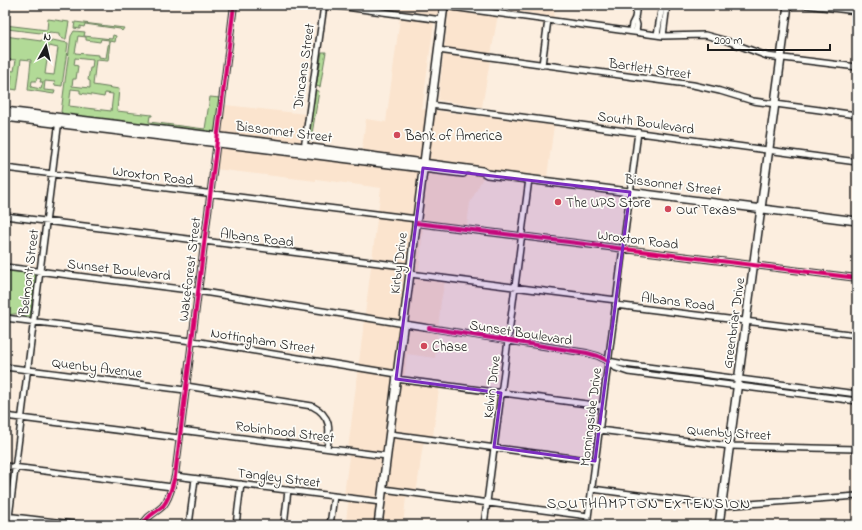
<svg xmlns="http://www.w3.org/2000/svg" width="862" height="530" font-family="'Indie Flower',sans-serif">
<rect width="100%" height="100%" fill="#fceedf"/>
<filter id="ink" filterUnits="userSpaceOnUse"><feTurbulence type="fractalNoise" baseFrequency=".025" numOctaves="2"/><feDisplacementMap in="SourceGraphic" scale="8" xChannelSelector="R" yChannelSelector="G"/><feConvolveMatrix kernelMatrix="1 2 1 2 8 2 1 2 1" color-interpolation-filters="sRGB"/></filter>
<g filter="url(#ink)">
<path fill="#fbe4ce" d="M393,5H555L554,17L499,8L482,107L438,100L448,17L393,11Z
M400,18L434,22L422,109L554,125L547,177L487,170L470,203L466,233L423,228L419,271L446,276L441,301L435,358L407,354L404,383L439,389L433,436L423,444L416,495L406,497L403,525H349V521H346L349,496L344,495L350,449H348L381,188L316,179V181L215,169L219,145L360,163L366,119L386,122Z
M225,105L306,114L302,144L222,135Z"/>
<path fill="#b2da97" stroke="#677b5a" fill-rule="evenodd" d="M48,19L69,22L66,39H63L59,36V33L49,32V34L7,29L5,30V25L47,30Z
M75,22L124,28L122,31L120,29L85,24L84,27L80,26V29L74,28Z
M74,31L85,32L84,36L112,39L113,35L116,36L115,42L110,41L108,61L96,60L93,85L119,89L117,111L152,115V116H150L149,122L205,129L210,97L220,98L215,130L212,133L65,115L61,112L71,36ZM78,36L86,37V40L100,42L101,39L109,40L106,58L99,57V55L75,53ZM75,58L93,60L92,68H90L88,80L90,81V88L72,86L73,79H76L78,66L74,65ZM71,89L80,90V93L104,97L105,93L113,94L111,111L69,106Z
M5,36L41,41V40L52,42V40L68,43L62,86L54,85L55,82L45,81L44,90L55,91L54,94L28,90L31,60L21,59L17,90L5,88V84L11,85L12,75L5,74V70L14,71L16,60L5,59ZM49,46L58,48L54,75L45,74ZM37,78L41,79L40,82H43L41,89L31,87L32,81H36Z
M322,52H326L320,87L316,86Z
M315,90L319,91L311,140H308Z
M5,270L36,273L30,317C26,317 24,315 20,314C16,313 10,315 5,315Z"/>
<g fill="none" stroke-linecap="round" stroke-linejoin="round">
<defs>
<path id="minor" d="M331,5L442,20
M805,5L857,11
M444,6L663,36L705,35L727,41L767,56L857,67
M635,18L637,25L636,32
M631,31L632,24L635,18L637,5
M657,35L662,5
M663,36L667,5
M438,50L693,85L720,91L753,101L857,115
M542,65L548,20
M431,105L857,162
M304,149L324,5
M5,168L417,219
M5,216L411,267
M416,223L857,278
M5,267L197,291L587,353L598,356L608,361L624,364L857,394
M410,274L616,300
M615,305L857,335
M5,318L200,342L397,374
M609,362L616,368L628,372L857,401
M5,367L185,390
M396,379L602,406
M186,386L312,406C332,416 330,430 327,448
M5,416L179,438
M180,430L387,456
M599,430L730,446L857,449
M390,434L595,461
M5,466L172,487
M175,476L381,502
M383,489L588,516
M592,489L722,506L857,496
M5,516L81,525
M8,525L59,120
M143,525C147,515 156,513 163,506C170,498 172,486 175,476L234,5
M189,525L195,479
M236,525L241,484
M284,525L288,490
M330,525L334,496
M484,525L529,179
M587,525L638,132"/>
<path id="major" d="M5,111L304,147L482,171L487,174L857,221
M5,117L463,173
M378,525L444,5
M719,525L788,5"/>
</defs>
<use href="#minor" stroke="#1c1c1c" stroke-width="8"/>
<use href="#major" stroke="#1c1c1c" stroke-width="10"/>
<use href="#minor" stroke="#fdfcf7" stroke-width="5"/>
<use href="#major" stroke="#fdfcf7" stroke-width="7"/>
<defs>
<path id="cycleway" d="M416,223L857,278
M429,328L587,353L598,356L608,361
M143,525C147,515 156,513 163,506C170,498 172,486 175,476L234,5"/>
</defs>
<use href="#cycleway" stroke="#fdfcf7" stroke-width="6"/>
<use href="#cycleway" stroke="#d6006c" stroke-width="4"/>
</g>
</g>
<path fill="#7b2cbf" fill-opacity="0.2" stroke="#7b2cbf" stroke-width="3" stroke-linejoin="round" d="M423,168L630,192L595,461L494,447L501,393L396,379Z"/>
<g fill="#d1495b" stroke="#fdfcf7" stroke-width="1.5">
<circle cx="397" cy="135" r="4"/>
<circle cx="558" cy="202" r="4"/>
<circle cx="668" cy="209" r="4"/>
<circle cx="424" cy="346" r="4"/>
</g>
<g text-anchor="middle" stroke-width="3.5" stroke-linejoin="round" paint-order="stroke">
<g font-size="14" fill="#1c1c1c" stroke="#fdfcf7">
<text transform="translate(303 66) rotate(-82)" y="5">Dincans Street</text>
<text transform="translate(650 68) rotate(8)" y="5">Bartlett Street</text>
<text transform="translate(646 122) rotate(8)" y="5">South Boulevard</text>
<text transform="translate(284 131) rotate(7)" y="5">Bissonnet Street</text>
<text transform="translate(153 175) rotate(7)" y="5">Wroxton Road</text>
<text transform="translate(673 184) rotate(7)" y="5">Bissonnet Street</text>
<text transform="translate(257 237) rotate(7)" y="5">Albans Road</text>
<text transform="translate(638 239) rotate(7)" y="5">Wroxton Road</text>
<text transform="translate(398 263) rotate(-83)" y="5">Kirby Drive</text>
<text transform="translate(119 269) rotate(7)" y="5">Sunset Boulevard</text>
<text transform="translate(189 269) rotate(-83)" y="5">Wakeforest Street</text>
<text transform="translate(28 272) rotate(-83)" y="5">Belmont Street</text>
<text transform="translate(678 301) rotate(7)" y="5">Albans Road</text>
<text transform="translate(733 323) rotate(-82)" y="5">Greenbriar Drive</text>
<text transform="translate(521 332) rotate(9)" y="5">Sunset Boulevard</text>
<text transform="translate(263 340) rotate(9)" y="5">Nottingham Street</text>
<text transform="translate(97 367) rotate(7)" y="5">Quenby Avenue</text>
<text transform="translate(491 387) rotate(-83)" y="5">Kelvin Drive</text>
<text transform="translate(590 417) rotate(-83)" y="5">Morningside Drive</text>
<text transform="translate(285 431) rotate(7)" y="5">Robinhood Street</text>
<text transform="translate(729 432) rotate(4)" y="5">Quenby Street</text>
<text transform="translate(279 477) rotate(7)" y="5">Tangley Street</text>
</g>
<g font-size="14" fill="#1c1c1c" stroke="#fdfcf7" text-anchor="start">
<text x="405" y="140">Bank of America</text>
<text x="566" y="207">The UPS Store</text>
<text x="676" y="214">Our Texas</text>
<text x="432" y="351">Chase</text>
</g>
<g font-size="15" letter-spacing="1" fill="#1c1c1c" stroke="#fdfcf7">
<text x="649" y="508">SOUTHAMPTON EXTENSION</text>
</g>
</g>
<rect width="862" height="530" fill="none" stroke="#fdfcf7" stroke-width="20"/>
<rect x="10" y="10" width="842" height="510" fill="none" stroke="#1c1c1c" stroke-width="1.5" filter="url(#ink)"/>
<g transform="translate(46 46) rotate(8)" stroke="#fdfcf7" stroke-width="3" paint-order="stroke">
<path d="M0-3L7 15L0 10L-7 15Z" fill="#1c1c1c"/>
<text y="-6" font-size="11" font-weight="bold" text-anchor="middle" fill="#1c1c1c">N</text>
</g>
<path d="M708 44v6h122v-6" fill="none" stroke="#1c1c1c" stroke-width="2"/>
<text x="714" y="44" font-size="12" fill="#1c1c1c" stroke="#fdfcf7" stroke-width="3" paint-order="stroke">200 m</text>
</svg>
